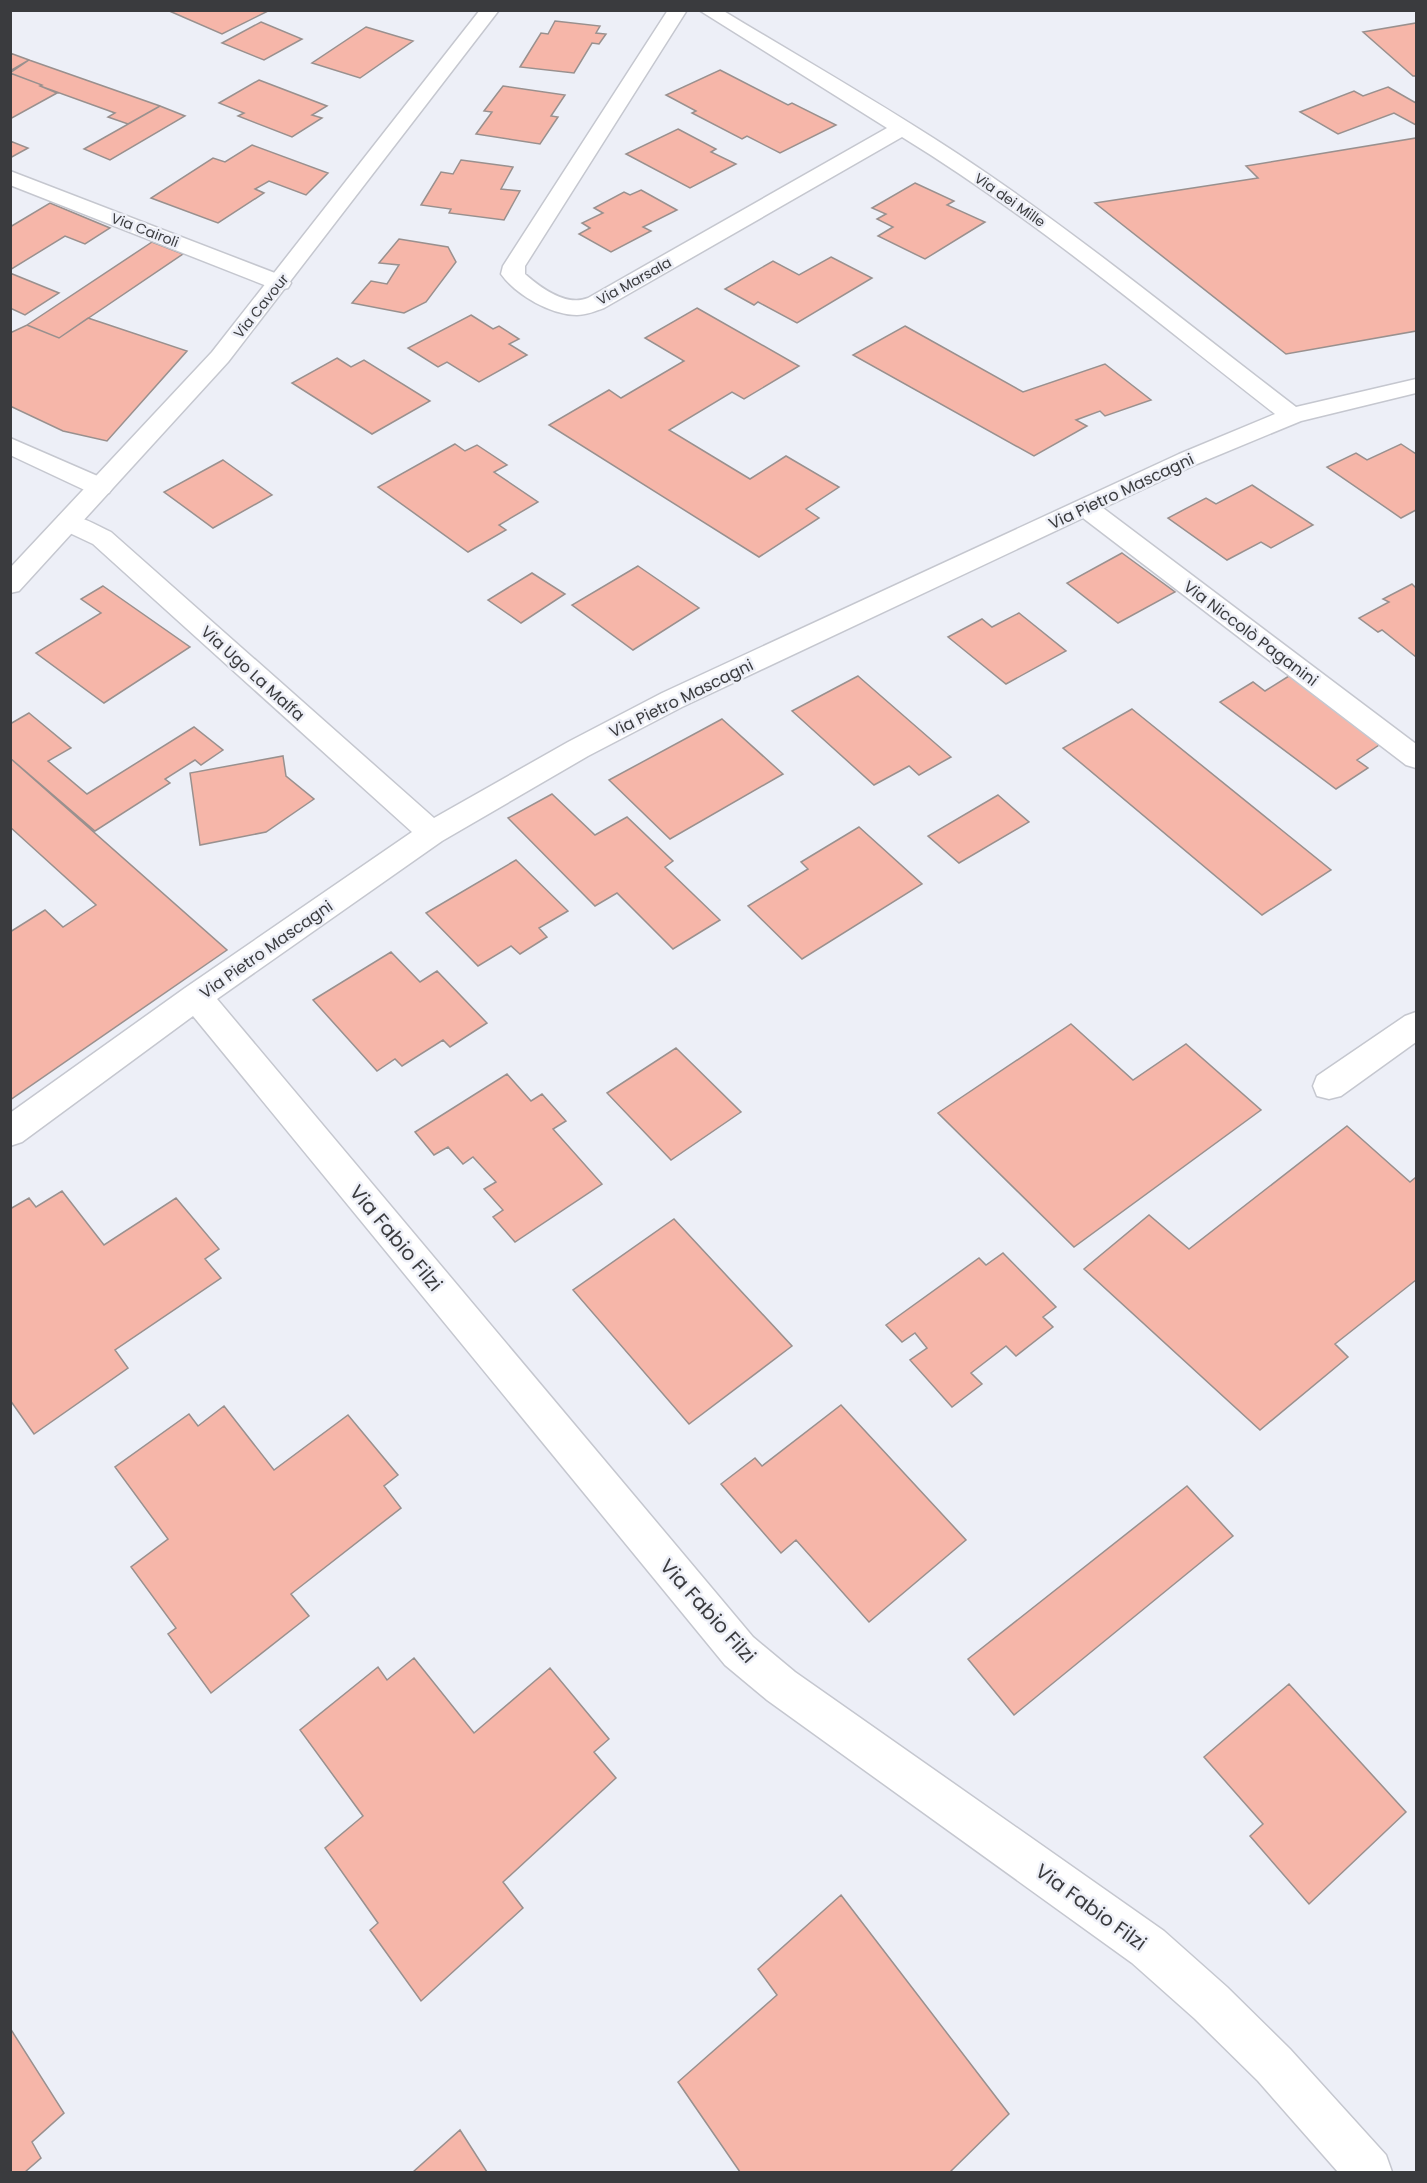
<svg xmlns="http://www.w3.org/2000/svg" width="1427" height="2183" font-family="Poppins,sans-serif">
<rect width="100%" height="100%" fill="#edeff7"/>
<path fill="#f6b6a9" stroke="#99908e" stroke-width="1.5" d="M167,10H270L222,34Z
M555,21L600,26L596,33L606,34L599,44L592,43L574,73L520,67L541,33L548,34Z
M261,22L302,39L264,60L222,43Z
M1416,23V76H1413L1363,32Z
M366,27L413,41L360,78L312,63Z
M10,53L29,60L10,71Z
M29,60L160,106L128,124L108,117L115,113L40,86L42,85L10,73Z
M720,70L788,105L792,103L836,125L780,153L747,136L742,139L692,113L696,111L666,95Z
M10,73L42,85L40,86L57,93L10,119Z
M259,80L327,106L312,115L322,118L292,137L238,116L244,113L219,103Z
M503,86L565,95L551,116L558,117L540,144L476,134L492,112L484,111Z
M1388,87L1416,103V125L1394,113L1338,134L1300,112L1354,91L1363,96Z
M160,106L185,116L110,160L84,149Z
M678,129L716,149L711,152L736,164L690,188L626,154Z
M1416,138V331L1286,354L1095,203L1258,178L1246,166Z
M10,141L28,148L10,158Z
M252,145L328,173L306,195L269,181L255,189L264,193L218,223L151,198L213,158L225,162Z
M461,160L513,167L501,189L520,191L504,220L449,213L451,209L421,205L441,172L453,174Z
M915,183L954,201L947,205L985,222L925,259L878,236L893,227L877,219L886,214L872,208Z
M641,190L677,210L643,227L651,231L611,252L579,234L590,228L582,223L603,213L594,208L624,192L630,195Z
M50,203L110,228L85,244L65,236L10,270V227Z
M399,239L448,247L456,262L426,302L404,313L352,303L371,281L387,284L399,265L379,263Z
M152,242L183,254L59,338L27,325Z
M831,257L872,278L797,323L758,302L754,305L725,289L773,261L799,275Z
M10,273L59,293L25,315L10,308Z
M697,308L799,366L744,399L732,392L669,430L750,479L786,456L839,487L806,509L819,518L759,557L549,425L609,390L621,398L684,361L645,338Z
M471,315L493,329L499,326L519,339L509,344L527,355L479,382L447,362L438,367L408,348Z
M88,318L187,351L107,441L63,431L10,406V333L27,325L59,338Z
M905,326L1023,392L1105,364L1151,400L1105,416L1100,411L1076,420L1087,426L1034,456L853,355Z
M337,358L351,367L364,360L430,401L372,434L292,383Z
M455,444L465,451L477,445L507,465L494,472L538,502L499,525L506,530L468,552L378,487Z
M1401,444L1416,454V510L1401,518L1327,467L1356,453L1367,460Z
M223,460L272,495L213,528L164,492Z
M1252,485L1313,525L1271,548L1261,542L1227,560L1168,518L1206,498L1216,504Z
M1122,553L1175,592L1118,623L1067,583Z
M638,566L699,608L633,650L572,605Z
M532,573L565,594L521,623L488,600Z
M1412,584L1416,588V657L1382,630L1378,632L1359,618L1389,602L1383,599Z
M103,586L190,647L104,703L36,653L101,613L81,599Z
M1019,613L1066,651L1006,684L948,637L982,619L992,627Z
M858,676L951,757L919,775L909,766L874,785L792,711Z
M1289,676L1382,743L1357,760L1368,768L1336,789L1220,702L1253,682L1265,691Z
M1132,709L1331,870L1262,915L1063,748Z
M29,713L71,748L48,761L87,794L194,727L223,750L201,765L195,760L165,779L170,783L95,831L10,758V724Z
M722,719L783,774L670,839L609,780Z
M283,756L286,776L314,799L266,832L200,845L190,773Z
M10,758L227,950L10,1100V932L45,910L63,927L96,905L10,827Z
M552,794L595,835L627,817L673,861L665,867L720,920L673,949L617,893L595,906L508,818Z
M998,795L1029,822L959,863L928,836Z
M859,827L922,884L802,959L748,906L808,869L801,862Z
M516,860L568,911L539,928L547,937L520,954L511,946L478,966L426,913Z
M391,952L420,982L437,971L487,1023L450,1047L443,1040L402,1066L395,1059L377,1071L313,1000Z
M1071,1024L1133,1080L1186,1044L1261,1110L1074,1247L938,1113Z
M676,1048L741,1112L671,1160L607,1093Z
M507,1074L531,1101L542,1094L566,1121L553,1129L602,1184L515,1242L493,1217L503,1210L484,1189L496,1182L473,1157L463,1164L448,1147L434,1155L415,1132Z
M1347,1126L1410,1182L1416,1177V1280L1335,1344L1348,1357L1260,1430L1084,1269L1149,1215L1189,1249Z
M62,1191L104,1245L176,1198L219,1249L205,1259L221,1278L115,1350L128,1368L34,1434L10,1400V1209L29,1198L36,1207Z
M674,1219L792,1346L689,1424L573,1290Z
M1003,1253L1056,1307L1043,1317L1053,1327L1016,1356L1006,1346L971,1373L982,1384L952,1407L910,1360L927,1348L915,1333L902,1342L886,1325L979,1258L986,1265Z
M841,1405L966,1540L869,1622L796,1540L781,1553L721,1484L755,1458L762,1466Z
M224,1406L274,1470L348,1415L398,1475L384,1486L401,1508L291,1594L309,1616L211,1693L168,1634L176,1628L131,1567L168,1539L115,1467L189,1414L198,1426Z
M1187,1486L1233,1536L1014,1715L968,1659Z
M414,1658L474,1733L550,1668L609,1739L594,1752L616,1778L503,1882L523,1908L421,2001L370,1930L378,1923L325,1848L363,1816L300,1730L378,1667L387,1680Z
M1289,1684L1406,1812L1309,1904L1250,1836L1263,1824L1204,1757Z
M841,1895L1009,2114L950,2172H740L678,2082L777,1995L758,1969Z
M10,2028L64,2113L32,2142L41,2158L25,2172H10Z
M460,2130L487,2172H413Z"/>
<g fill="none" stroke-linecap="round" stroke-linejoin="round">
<defs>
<path id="street" d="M668,10H687L525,266V274C541,288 566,307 588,298L887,128L699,10H722C801,58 882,104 958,154C1076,232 1185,322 1296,407L1416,379V393L1301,421L1197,464L1103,508L1416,744V768L1406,765L1083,518L682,707L588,756L442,841L217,999L753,1637L795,1672L1164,1931L1227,1987L1290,2049L1386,2155L1392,2172H1338L1258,2081L1195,2019L1132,1963L767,1700L725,1665L193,1016L22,1142L10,1146V1113L185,988L412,832L93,544L59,528L55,522L59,516C77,512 95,525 111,532L434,818L568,742L662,693L1179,454L1275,414C1153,319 1034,218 902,137L604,308C596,311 586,315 577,315C551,315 516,295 501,274L503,266Z
M10,171L288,278L291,283L288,288L280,290L272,288L10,185Z
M10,438L109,481L113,487L109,493L100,495L91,493L10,455Z
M1416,1012V1042L1341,1096L1329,1099L1317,1096L1313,1086L1317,1076L1405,1016Z"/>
<path id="secondary" d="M480,10H499L228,362L19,591L10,593V568L212,352Z"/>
</defs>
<use href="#street" stroke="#c5c7cf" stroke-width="3"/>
<use href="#secondary" stroke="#c5c7cf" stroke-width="3"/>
<use href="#street" fill="#fff" fill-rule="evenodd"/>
<use href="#secondary" fill="#fff" fill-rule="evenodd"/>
</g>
<g text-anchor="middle" stroke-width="5" stroke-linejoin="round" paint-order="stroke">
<g font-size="14" fill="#3a3b3e" stroke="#edeff7">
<text transform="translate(1010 200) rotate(35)" y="5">Via dei Mille</text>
<text transform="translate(145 230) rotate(21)" y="5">Via Cairoli</text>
<text transform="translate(634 281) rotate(-29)" y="5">Via Marsala</text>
<text transform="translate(261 306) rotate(-51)" y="5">Via Cavour</text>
</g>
<g font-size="16" fill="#3a3b3e" stroke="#edeff7">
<text transform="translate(1121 491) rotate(-25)" y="6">Via Pietro Mascagni</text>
<text transform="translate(1251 633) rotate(37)" y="6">Via Niccolò Paganini</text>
<text transform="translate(253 673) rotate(42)" y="6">Via Ugo La Malfa</text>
<text transform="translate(681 698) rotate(-26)" y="6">Via Pietro Mascagni</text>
<text transform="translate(266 949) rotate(-35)" y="6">Via Pietro Mascagni</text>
</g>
<g font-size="20" fill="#3a3b3e" stroke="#edeff7">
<text transform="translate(396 1238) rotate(50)" y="7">Via Fabio Filzi</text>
<text transform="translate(708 1611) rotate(48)" y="7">Via Fabio Filzi</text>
<text transform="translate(1091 1907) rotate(36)" y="7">Via Fabio Filzi</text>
</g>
</g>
<rect width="1427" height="2183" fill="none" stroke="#3a3b3e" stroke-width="24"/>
</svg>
